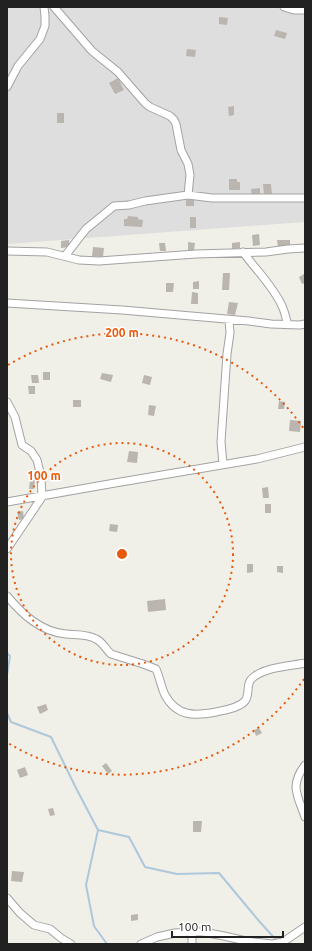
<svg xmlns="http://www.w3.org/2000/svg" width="312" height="951" font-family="Ubuntu,sans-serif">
<rect width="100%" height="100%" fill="#f0efe8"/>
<path fill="#dfdede" d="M7,7H305V222L7,244Z"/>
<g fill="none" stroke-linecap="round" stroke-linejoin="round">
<path stroke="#adc8da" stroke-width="2" d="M7,653L10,656L7,675
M7,713L11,722L51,737L76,788L98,830L86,885L94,926L107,944
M98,830L129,837L145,867L177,874L219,873L259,921L278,942"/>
</g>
<path fill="#bab5ae" d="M219,17L228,18L227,25L219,24Z
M276,30L287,33L285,39L274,36Z
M187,49L196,50L195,57L186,56Z
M118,78L124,90L115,94L109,83Z
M234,106V115L229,116L228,107Z
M57,113H64V123H57Z
M229,179H237V182H240V190H229Z
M263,184H271L272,195H264Z
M260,188V196L252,197L251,189Z
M186,200H194V206H186Z
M128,216L138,217V219L143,220L142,227L124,226V219H127Z
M190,217H196V228H190Z
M259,234L260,245L253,246L252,235Z
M69,240L70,247L61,248V241Z
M277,240H290V247H278Z
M188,242L195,243L194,250H188Z
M240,242V248L232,249V243Z
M159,243H165L166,251H160Z
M93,247L104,248L103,257L92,256Z
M223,273H230L229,290H222Z
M304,274L305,276V283L302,284L299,277Z
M199,281V289H193V282Z
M166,283H174L173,292H166Z
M192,292L198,293V304H191Z
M229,302L238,303L235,315L227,314Z
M43,372H50V380H43Z
M102,373L113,375L111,382L100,379Z
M31,375H38L39,383H32Z
M144,375L152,377L150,385L142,383Z
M28,386H35V394H29Z
M73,400H81V407H73Z
M279,401L285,402L284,409H278Z
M149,405L156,406L154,416L148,415Z
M290,420L301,421L300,432L289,431Z
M129,451L138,452L137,463L127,462Z
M30,480H35L34,489H29Z
M268,487L269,498H263L262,488Z
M265,504H271V513H265Z
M23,511L24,519L19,520L17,512Z
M110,524L118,525L117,532L109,531Z
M247,564H253V572L247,573Z
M277,566H283V573L277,572Z
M165,599L166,610L148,612L147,601Z
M46,704L48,710L40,714L37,707Z
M259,728L262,733L256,736L254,730Z
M106,763L112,771L108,774L102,766Z
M25,767L28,775L20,778L17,770Z
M53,808L55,815L50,816L48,809Z
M193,821H202L201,832H193Z
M12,871L24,872L22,882L11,881Z
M138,914V920L131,921V915Z"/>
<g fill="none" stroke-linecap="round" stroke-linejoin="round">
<defs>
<path id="street" d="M54,7L92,51L118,72L145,103L150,107L170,116L174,120L176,124L181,150L188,164L190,175L188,195
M284,7L294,10H305
M7,87L18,66L40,39L45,26V16L44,7
M7,251L47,252L79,260L99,261L196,254L266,252L288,249L305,248
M243,252C256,270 273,286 282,306C285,312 286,319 288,325
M65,256L86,229L114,206L129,205L145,201L188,195L212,198H305
M7,303L122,310L249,321L271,324L300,325L305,324
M7,402L15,417L22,445L31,451L37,460L41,476L42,497L34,509L7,549
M223,464L221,442L227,354L230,333L229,320
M7,502L115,483L257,459L305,447
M7,596C22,614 41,632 66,634C75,635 88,634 96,639C103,642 106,650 111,654L143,664L156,669C160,678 161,687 165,695C177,717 195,716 216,712C225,710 239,708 245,701C251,693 244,683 255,676C268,667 290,666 305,663
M305,765C289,786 298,796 305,817
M7,898L20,913L34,925L50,929L61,938L71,944
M192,932V944
M141,944L157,937L175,933L192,932H203L224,936L246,941L272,944
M273,944L283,942L305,927"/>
</defs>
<use href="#street" stroke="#a2a2a2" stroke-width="9"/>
<use href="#street" stroke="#fff" stroke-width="7"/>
</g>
<g fill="none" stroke="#e8590c" stroke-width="2" stroke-dasharray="2 4">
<circle cx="122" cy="554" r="111"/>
<path d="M304 679A221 221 0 0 1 8 743M8 365A221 221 0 0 1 304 429"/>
</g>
<circle cx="122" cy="554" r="6" fill="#e8590c" stroke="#fff" stroke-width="2"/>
<g font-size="12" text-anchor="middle" font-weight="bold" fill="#e8590c" stroke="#fff" stroke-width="3" stroke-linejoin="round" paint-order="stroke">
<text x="122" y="337">200 m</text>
<text x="44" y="480">100 m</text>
</g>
<rect width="312" height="951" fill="none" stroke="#212121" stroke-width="16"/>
<path d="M172 931v6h111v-6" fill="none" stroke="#212121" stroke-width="2"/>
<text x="178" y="931" font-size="12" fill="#212121" stroke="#ffffff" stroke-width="3" paint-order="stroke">100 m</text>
</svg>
